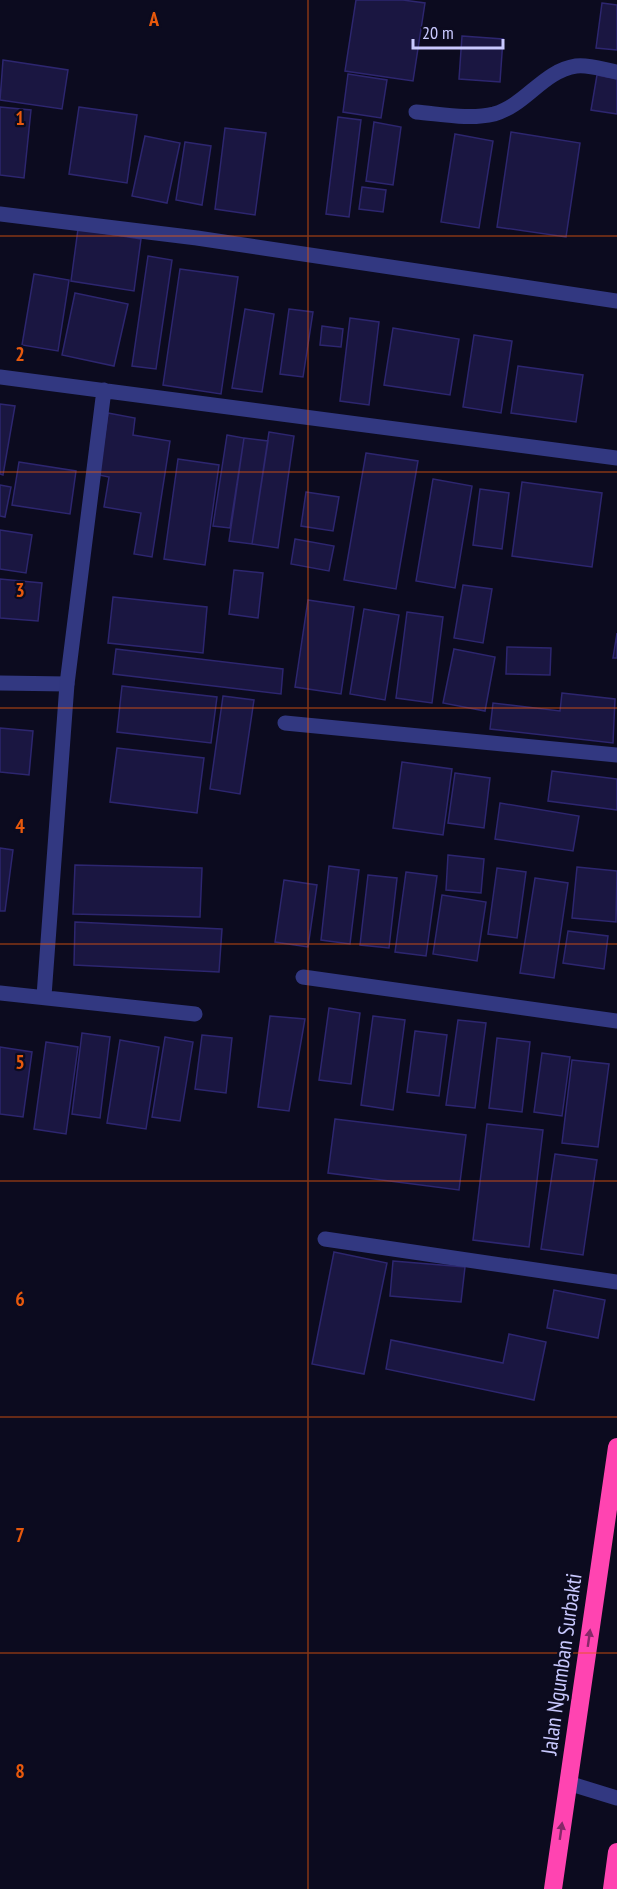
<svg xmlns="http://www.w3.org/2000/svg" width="617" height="1889" font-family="'PT Sans Narrow',sans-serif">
<rect width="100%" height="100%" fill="#0c0b1f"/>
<path fill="#1a1641" stroke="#2d266f" stroke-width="1.5" d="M356,0H403L425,3L413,81L345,71Z
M602,3L617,5V50L596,48Z
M462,36L503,39L500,82L459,79Z
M3,60L68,70L62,109L0,100Z
M348,74L387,80L381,118L343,112Z
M597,75L617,79V114L591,110Z
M0,107L31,110L24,178L0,175Z
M79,107L137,115L127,183L69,174Z
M338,117L361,120L349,217L326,214Z
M374,122L401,127L393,185L366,181Z
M225,128L266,133L255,215L215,209Z
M511,132L580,143L566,237L497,227Z
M455,134L493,141L479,228L441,222Z
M145,136L180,143L167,203L132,196Z
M185,142L211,146L202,205L176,200Z
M362,187L386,190L383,212L359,209Z
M78,229L141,239L134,291L71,281Z
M148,256L172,260L156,369L132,366Z
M180,269L238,277L221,394L163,385Z
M34,274L69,280L58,351L22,345Z
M75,293L128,304L114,366L62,355Z
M245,309L274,314L262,392L232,388Z
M289,309L313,312L303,377L280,374Z
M350,318L379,322L369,405L340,401Z
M322,326L343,329L341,347L320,345Z
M393,328L459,339L450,395L384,385Z
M474,335L512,341L501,413L463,407Z
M518,366L583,375L576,422L511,413Z
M0,404L15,406L3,475L0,474Z
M108,413L135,418L133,435L170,441L152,557L134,554L141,513L104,507L109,477L99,475Z
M269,432L294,436L278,548L252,544Z
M227,435L244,438L230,528L213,526Z
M244,438L268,441L252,544L229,541Z
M366,453L418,461L396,589L344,580Z
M178,459L219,465L205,565L164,559Z
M19,462L76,471L70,514L12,505Z
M433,479L472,486L455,588L416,581Z
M522,482L602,493L592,567L512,556Z
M0,485L11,487L5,517L0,516Z
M480,489L509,493L502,549L473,545Z
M306,492L339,497L333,531L301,526Z
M0,530L32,535L26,573L0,569Z
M295,539L334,546L329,571L291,564Z
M234,570L263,573L258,618L229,614Z
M0,579L42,583L38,621L0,618Z
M463,585L492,589L483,643L454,638Z
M113,597L207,607L203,653L108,643Z
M308,600L354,607L341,694L295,687Z
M364,609L399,615L385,700L350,694Z
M407,612L443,617L432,703L396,698Z
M617,633V658H613Z
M507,647L551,648L550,675L506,674Z
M116,649L283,669L281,694L113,674Z
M454,649L495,657L485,711L443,703Z
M122,686L217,697L211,743L117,732Z
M562,693L615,699L613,743L490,729L493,703L560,711Z
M223,696L254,700L240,794L210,789Z
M0,728L33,731L29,775L0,772Z
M117,748L204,758L197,813L110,802Z
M402,762L452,769L443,835L393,828Z
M552,771L617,779V810L548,801Z
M455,773L490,778L484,828L448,823Z
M500,803L579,816L573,851L495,839Z
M0,848L13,850L5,911H0Z
M448,855L484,859L481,893L446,890Z
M75,865L202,868L200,917L73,914Z
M329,866L359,870L350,944L321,940Z
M577,867L617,871L616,922L572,918Z
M497,868L526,872L517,938L488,934Z
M406,872L437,876L426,956L395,952Z
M368,875L397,878L389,948L360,945Z
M535,878L568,883L554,978L520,973Z
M284,880L317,885L308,947L275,942Z
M442,895L486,902L477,961L433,954Z
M75,922L222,929L219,972L74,965Z
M568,931L608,936L604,969L563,963Z
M329,1008L360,1013L351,1084L319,1080Z
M270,1016L305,1019L289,1111L258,1107Z
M373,1016L405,1020L393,1110L361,1105Z
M458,1020L486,1023L475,1108L446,1105Z
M415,1031L447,1035L439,1096L407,1092Z
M82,1033L110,1037L100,1118L72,1114Z
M202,1035L232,1038L226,1093L195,1089Z
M165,1037L193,1042L180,1121L152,1117Z
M497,1038L530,1042L522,1112L489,1108Z
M120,1040L159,1047L146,1129L107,1123Z
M46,1042L78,1047L66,1134L34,1129Z
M0,1047L32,1052L23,1117L0,1114Z
M542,1053L570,1057L562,1116L534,1112Z
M572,1060L609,1064L598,1147L562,1143Z
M335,1119L466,1135L459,1190L328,1173Z
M487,1124L543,1130L529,1247L473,1240Z
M555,1154L597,1160L583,1255L541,1249Z
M334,1252L387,1263L364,1374L312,1364Z
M393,1261L465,1267L461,1302L390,1296Z
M554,1290L605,1300L598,1338L547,1328Z
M509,1334L546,1342L534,1400L386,1369L391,1340L503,1363Z"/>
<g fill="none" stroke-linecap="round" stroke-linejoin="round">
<path stroke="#323881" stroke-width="15" d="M416,112C441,114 469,120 494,114C526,105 543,71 576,66C588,64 605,70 617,72
M0,683L67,684"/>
<path stroke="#323881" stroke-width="15" d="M0,214L197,238L617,301
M0,377L617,458
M285,723L617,755
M303,977L617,1021
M0,993L195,1014
M44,996L67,684L104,390
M325,1239L617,1282
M568,1783L617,1798"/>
<path stroke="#ff44b1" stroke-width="18" d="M553,1889L617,1447
M612,1889L617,1852"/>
</g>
<defs><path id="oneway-solid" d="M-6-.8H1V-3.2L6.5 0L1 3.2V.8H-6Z" transform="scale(1.5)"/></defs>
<g fill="#862868">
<use href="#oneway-solid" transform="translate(589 1638) rotate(-82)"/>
<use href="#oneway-solid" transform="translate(561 1831) rotate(-82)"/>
</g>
<path fill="none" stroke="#e8590c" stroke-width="1.5" stroke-opacity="0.55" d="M308,0V1889M0,236H617M0,472H617M0,708H617M0,944H617M0,1181H617M0,1417H617M0,1653H617"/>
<g text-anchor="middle" stroke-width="4.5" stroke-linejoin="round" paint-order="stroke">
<g font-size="22" fill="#c9c9ff" stroke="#0c0b1f">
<text transform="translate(561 1664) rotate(-82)" y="8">Jalan Ngumban Surbakti</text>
</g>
</g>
<g font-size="20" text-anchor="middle" font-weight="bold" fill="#e8590c" stroke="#0c0b1f" stroke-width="4.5" stroke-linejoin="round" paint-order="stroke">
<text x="154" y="26">A</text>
<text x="20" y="125">1</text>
<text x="20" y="361">2</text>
<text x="20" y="597">3</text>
<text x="20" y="833">4</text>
<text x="20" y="1069">5</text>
<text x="20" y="1306">6</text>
<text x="20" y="1542">7</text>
<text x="20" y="1778">8</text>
</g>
<path d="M413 39v9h90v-9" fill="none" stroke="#c9c9ff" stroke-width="3"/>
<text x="422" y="39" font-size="18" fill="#c9c9ff" stroke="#0c0b1f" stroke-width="4.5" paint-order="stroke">20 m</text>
</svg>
